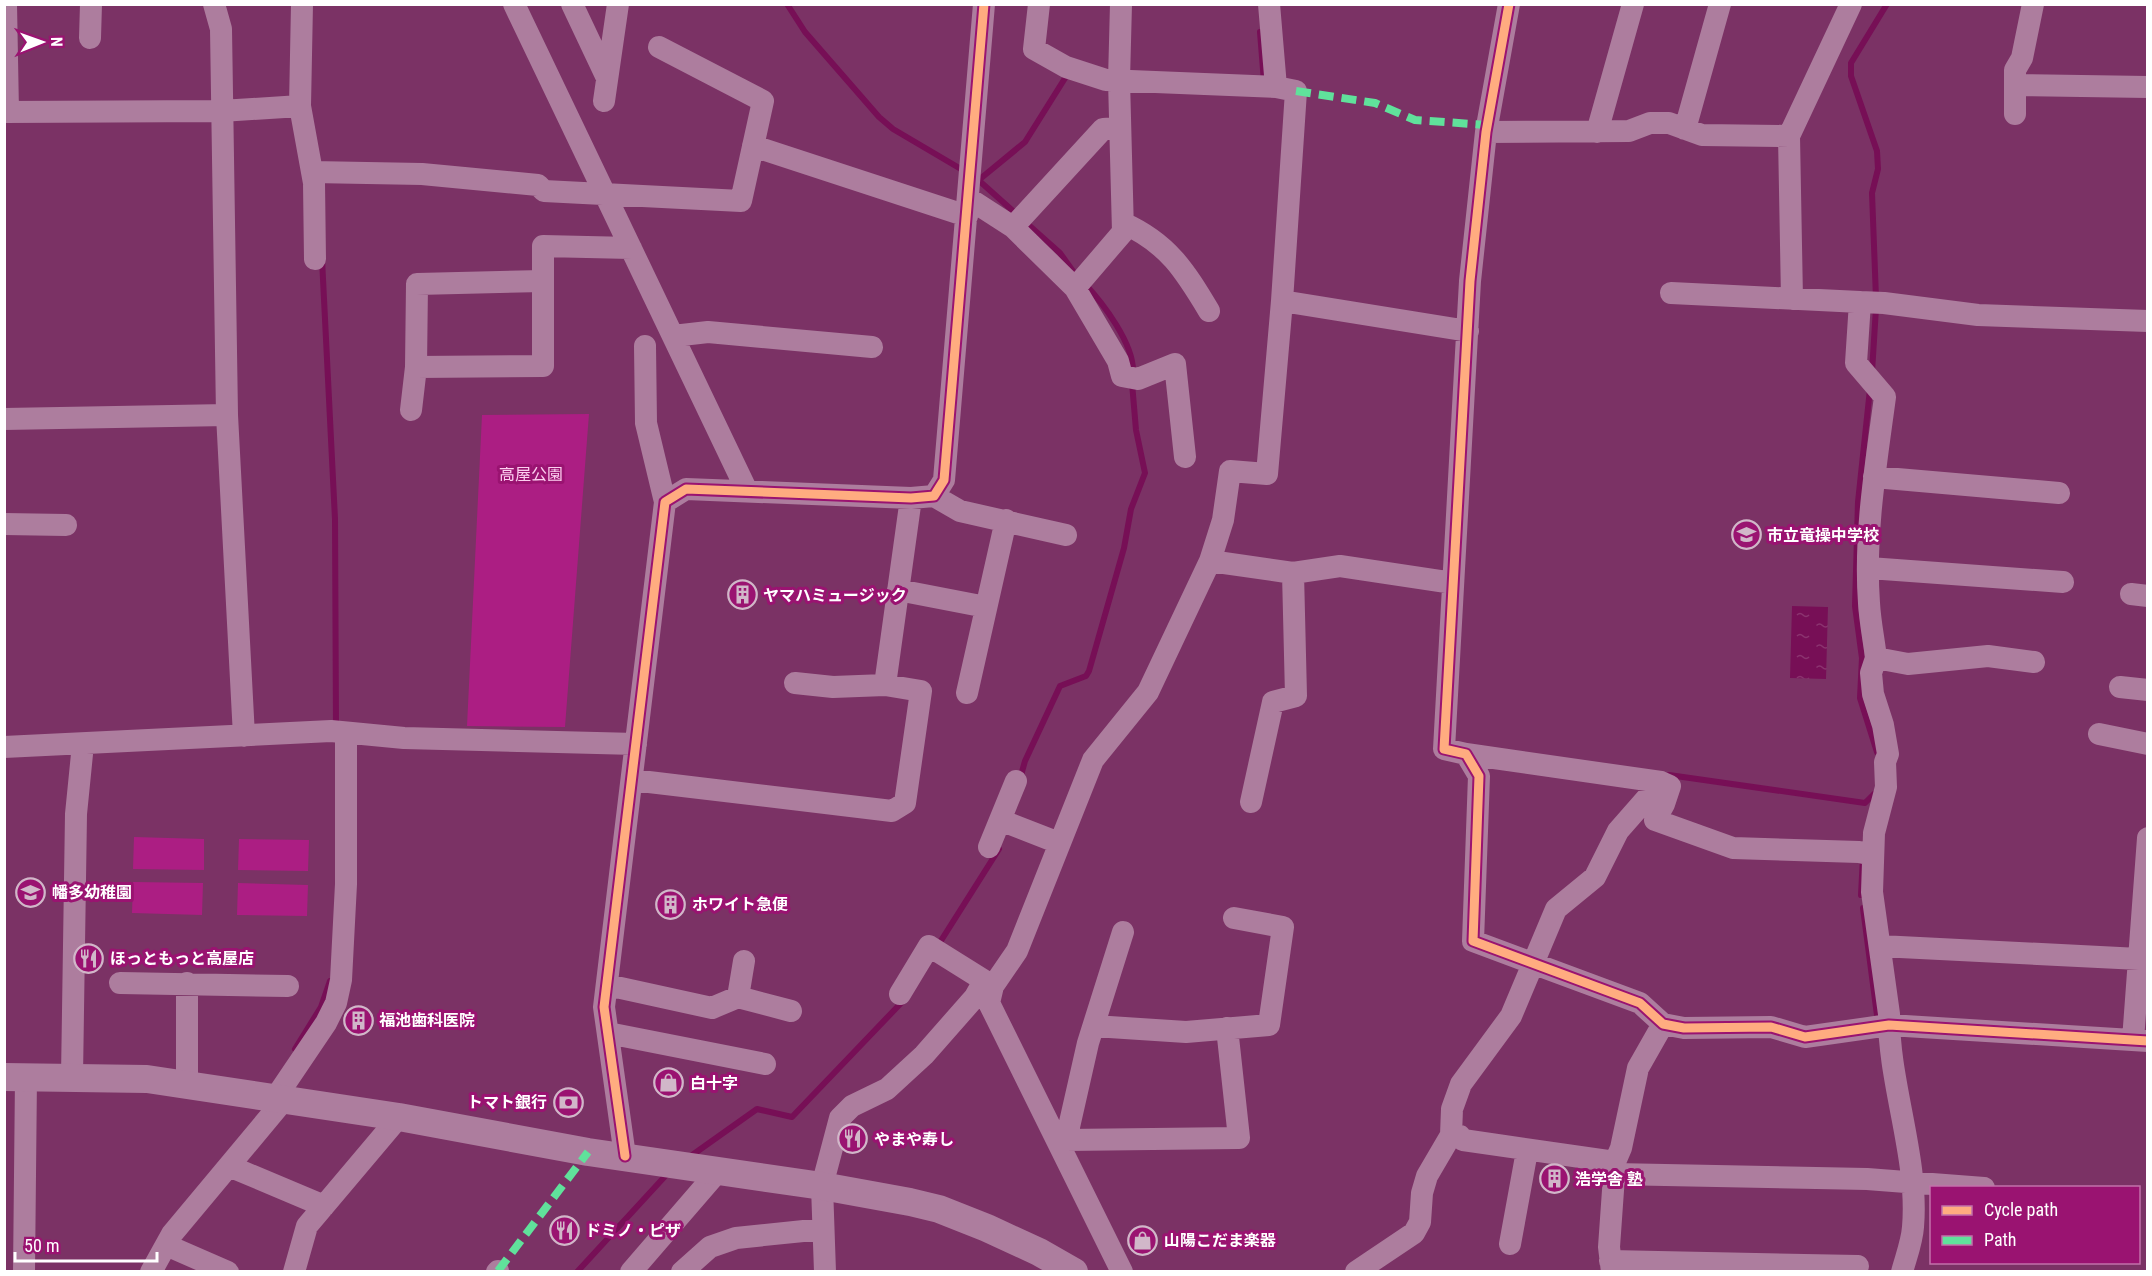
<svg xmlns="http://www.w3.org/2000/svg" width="2152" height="1276" font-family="'Roboto Condensed','Noto Sans JP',sans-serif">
<defs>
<pattern id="water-ripples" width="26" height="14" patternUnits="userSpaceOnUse" patternTransform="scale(1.5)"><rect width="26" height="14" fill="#770f56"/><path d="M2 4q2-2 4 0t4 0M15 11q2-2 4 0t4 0" fill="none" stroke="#8b336f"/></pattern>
</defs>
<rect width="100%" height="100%" fill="#7b3265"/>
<path fill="#ac1e83" d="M589,414L565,727L467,726L482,415Z
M134,837L204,839V870L133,869Z
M239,839L309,840L308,871L238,870Z
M133,882L203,883L202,915L132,913Z
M238,883L308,885L307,916L237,915Z"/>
<path fill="url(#water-ripples)" d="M1792,606L1828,607L1826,679L1790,678Z"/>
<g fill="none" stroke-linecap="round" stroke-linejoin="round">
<path stroke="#770f56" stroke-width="6" d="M787,4L805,32L879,117L893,129L966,172
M1260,32L1264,82
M975,177L1060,253L1075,274
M980,179L1025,142L1067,75H1070
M322,259L335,519L336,728
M1084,283C1103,303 1134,344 1133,372
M1876,298L1872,193L1878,169L1877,151L1851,76V63L1887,4
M1872,372L1876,308
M1870,389L1858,502L1855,606L1862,658L1860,698L1877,752
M1669,775L1865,803L1874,794
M1020,779L1025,761L1060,686L1086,676L1089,671L1124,548L1131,509L1145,473L1136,430L1132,383
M1861,895L1863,857
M1863,908L1878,1023
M937,947L999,849
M295,1049L321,1007L330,981
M688,1158L757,1109L792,1117L903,1001
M577,1272L668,1173"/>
<path stroke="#ad7d9e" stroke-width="22" d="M6,4L8,112
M214,4L221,29L227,415L244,736
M302,4L300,106L314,183L315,259
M514,4L747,491
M572,4L607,78
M1039,4L1034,49L1066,67L1106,80L1276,87
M1509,4L1486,132L1470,281L1444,749L1466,754L1479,776L1473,941L1640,1003L1663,1024L1684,1028L1771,1027L1805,1037L1889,1025L2148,1041
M90,38L91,4
M2015,85L2148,87
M604,101L618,4
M4,112L221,111L300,106
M2015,114V70L2022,58L2033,4
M1685,129L1720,4
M1486,132L1629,131L1650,123H1669L1702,135L1789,136L1792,299
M1597,132L1633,4
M1789,136L1851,4
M753,146L967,216
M312,172L422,174L538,185L544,191L741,201L763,101L659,47
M968,198L1013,227L1075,288L1118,361L1122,376L1138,379L1175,364L1185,457
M1123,223C1168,243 1185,271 1209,311
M1013,227L1103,129L1119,128
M1075,288L1123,232L1119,80L1121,4
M1671,293L1860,302L1856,363L1885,397C1876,464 1864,535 1869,603C1870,622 1874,640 1876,658
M1282,301L1468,331
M1860,302L1884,303L1978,315L2148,321
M673,336L708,332L872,347
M645,346L646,423L665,502
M416,367L543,366V246L631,248
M411,410L416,367L417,284L543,281
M4,419L227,415
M1874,477L2059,493
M934,496L960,511L1066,535
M4,524L66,525
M1210,561L1223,520L1230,471L1267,474L1282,301L1296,91L1276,87L1269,4
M1869,568L2063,582
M898,590L986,607
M2131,594L2148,596
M795,683L833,687L885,685
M2120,687L2148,690
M967,693L1006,520
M2099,734L2148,744
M4,747L331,731L404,738L636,744
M1466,754L1661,782L1670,786L1664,804L1655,820L1733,848L1859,852L1873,855
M632,780L892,811L905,803L921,691L885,685L911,498
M1251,802L1273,702L1296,696L1293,573
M1000,820L1059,843
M989,847L1016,781
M1880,946L2139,959
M120,983L288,986
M607,985L712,1008L738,997L744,961
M900,994L929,946L993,986
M738,997L791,1011
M1094,1026L1186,1032L1269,1025L1283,927L1234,918
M608,1033L765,1064
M2133,1040L2148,838
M72,1077L76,814L83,744
M187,1085V983
M274,1100L326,1023L336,1003L341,980L346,884V733
M1451,1135L1460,1136L1463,1140L1615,1162L1609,1247L1612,1272
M1066,1140L1088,1043L1123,932
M1059,1144L1066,1140L1239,1138L1227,1028
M625,1156L604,1007L665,502L686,489L911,498L934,496L944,480L984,4
M1615,1162L1621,1148L1638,1068L1663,1024
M229,1166L324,1206
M1614,1174L1867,1179L1984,1188
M1510,1244L1527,1151
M166,1245L228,1272
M1610,1261L1858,1266
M24,1272L26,1077
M151,1272L172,1234L283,1101
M294,1272L307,1226L399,1117
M497,1272L498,1271
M631,1272L719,1170
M682,1272L710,1247L736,1238L823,1229
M825,1272L822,1186L840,1118L852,1106L887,1089L924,1055L975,997L984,981
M1122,1272L989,1003L993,986L1017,951L1093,760L1148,692L1210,561L1293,573L1340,566L1453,583
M1356,1272L1414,1233L1420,1222L1422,1193L1427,1176L1451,1135L1452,1109L1461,1084L1511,1016L1556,909L1595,877L1618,831L1661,782
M1902,1272C1906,1257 1912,1242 1913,1227C1919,1158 1888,1082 1889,1014L1872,892L1874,833L1886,787L1885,762L1888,754L1883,725L1873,694L1871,673L1876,658L1908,664L1988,656L2034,662"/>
<path stroke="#ad7d9e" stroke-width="28" d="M4,1077L147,1079L399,1117L588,1152L822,1186L910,1202L939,1209L987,1228L1039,1252L1074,1272"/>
<path stroke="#60e19b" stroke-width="8" stroke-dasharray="15 8" stroke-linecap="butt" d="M1296,91L1375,103L1415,120L1487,125
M498,1271L588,1152"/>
<defs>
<path id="cycleway" d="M1509,4L1486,132L1470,281L1444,749L1466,754L1479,776L1473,941L1640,1003L1663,1024L1684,1028L1771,1027L1805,1037L1889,1025L2148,1041
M625,1156L604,1007L665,502L686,489L911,498L934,496L944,480L984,4"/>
</defs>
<use href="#cycleway" stroke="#9a1371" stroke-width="13"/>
<use href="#cycleway" stroke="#ffac80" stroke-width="9"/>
</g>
<defs>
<symbol id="school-ring" viewBox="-11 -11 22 22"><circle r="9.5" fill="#9a1371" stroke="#d1b7c9" stroke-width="1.5"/><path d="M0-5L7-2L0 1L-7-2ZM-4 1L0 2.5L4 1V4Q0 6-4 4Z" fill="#d1b7c9"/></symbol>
<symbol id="building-ring" viewBox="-11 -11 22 22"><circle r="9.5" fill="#9a1371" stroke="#d1b7c9" stroke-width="1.5"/><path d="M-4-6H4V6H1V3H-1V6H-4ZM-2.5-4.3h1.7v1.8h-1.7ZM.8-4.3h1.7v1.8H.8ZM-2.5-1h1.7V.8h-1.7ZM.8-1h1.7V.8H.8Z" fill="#d1b7c9"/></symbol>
<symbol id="restaurant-ring" viewBox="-11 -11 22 22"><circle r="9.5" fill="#9a1371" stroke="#d1b7c9" stroke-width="1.5"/><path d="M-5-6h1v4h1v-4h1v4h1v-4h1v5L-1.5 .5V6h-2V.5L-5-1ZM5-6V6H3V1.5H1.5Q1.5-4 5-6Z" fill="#d1b7c9"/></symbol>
<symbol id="shop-ring" viewBox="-11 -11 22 22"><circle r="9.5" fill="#9a1371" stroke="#d1b7c9" stroke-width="1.5"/><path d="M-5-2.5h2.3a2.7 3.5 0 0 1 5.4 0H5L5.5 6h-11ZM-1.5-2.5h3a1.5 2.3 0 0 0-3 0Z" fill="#d1b7c9"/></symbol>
<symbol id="bank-ring" viewBox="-11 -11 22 22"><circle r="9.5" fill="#9a1371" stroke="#d1b7c9" stroke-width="1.5"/><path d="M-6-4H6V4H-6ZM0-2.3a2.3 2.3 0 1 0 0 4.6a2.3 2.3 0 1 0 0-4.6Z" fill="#d1b7c9"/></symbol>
</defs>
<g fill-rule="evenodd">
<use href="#school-ring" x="1730" y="518" width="33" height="33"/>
<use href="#building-ring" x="726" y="578" width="33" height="33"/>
<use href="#school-ring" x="14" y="876" width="33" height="33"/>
<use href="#building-ring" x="654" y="888" width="33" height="33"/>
<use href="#restaurant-ring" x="72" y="942" width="33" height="33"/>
<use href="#building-ring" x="342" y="1004" width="33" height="33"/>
<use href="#shop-ring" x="652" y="1066" width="33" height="33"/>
<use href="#bank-ring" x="552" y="1086" width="33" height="33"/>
<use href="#restaurant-ring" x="836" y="1122" width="33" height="33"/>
<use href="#building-ring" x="1538" y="1162" width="33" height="33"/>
<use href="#restaurant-ring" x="548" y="1214" width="33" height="33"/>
<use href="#shop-ring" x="1126" y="1224" width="33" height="33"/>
</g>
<g text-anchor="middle" stroke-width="6" stroke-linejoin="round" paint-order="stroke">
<g font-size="16" fill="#fdcff0" stroke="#9a1371">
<text x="531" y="480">高屋公園</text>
</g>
<g font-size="16" font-weight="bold" fill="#fff" stroke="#9a1371" text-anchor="start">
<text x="1767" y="541">市立竜操中学校</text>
<text x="763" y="601">ヤマハミュージック</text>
<text x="52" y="898">幡多幼稚園</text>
<text x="692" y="910">ホワイト急便</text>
<text x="110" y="964">ほっともっと高屋店</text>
<text x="379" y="1026">福池歯科医院</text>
<text x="690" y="1089">白十字</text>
<text x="547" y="1108" text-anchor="end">トマト銀行</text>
<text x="874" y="1145">やまや寿し</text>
<text x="1575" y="1185">浩学舎 塾</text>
<text x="585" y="1236">ドミノ・ピザ</text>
<text x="1164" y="1246">山陽こだま楽器</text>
</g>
</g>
<rect width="2152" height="1276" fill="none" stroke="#ffffff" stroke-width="12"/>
<rect x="1930" y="1186" width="210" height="78" fill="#9a1371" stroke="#c271aa" stroke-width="1.5"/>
<rect x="1942" y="1206" width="30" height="9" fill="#ffac80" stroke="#c271aa" stroke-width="1.5"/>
<text x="1984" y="1216" font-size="18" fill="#ffffff">Cycle path</text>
<rect x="1942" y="1236" width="30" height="9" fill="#60e19b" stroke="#c271aa" stroke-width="1.5"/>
<text x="1984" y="1246" font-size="18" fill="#ffffff">Path</text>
<g transform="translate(42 42) rotate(89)" stroke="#9a1371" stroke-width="4.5" paint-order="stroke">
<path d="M0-4.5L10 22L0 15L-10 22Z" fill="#ffffff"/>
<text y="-9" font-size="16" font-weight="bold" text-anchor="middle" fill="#ffffff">N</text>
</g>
<path d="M15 1252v9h142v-9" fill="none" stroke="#ffffff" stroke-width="3"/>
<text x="24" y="1252" font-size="18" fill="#ffffff" stroke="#9a1371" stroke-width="4.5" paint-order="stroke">50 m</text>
</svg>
